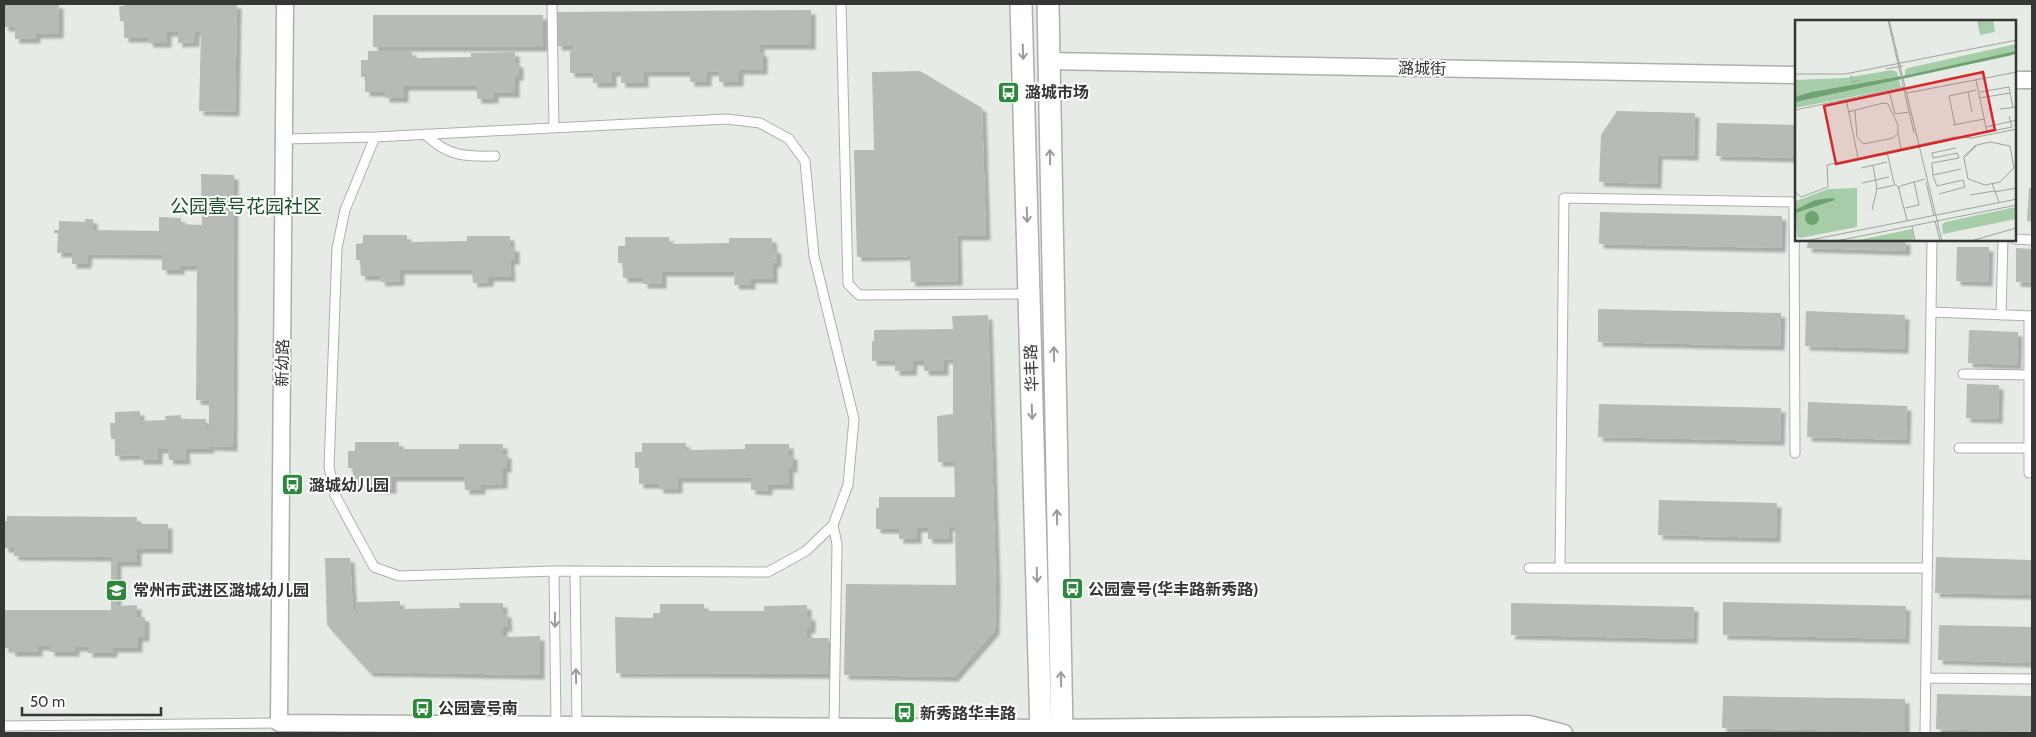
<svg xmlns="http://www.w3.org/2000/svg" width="2036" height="737" font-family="Cabin,'Noto Sans SC',sans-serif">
<defs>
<filter id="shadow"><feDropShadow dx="4.5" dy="4.5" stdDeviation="1" flood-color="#0004"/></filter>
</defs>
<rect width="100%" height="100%" fill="#e6ebe6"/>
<path fill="#b6bbb6" filter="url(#shadow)" d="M4,4H59V34H36V39H15V27H4Z
M124,4H237L235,112L199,111L201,32H195V42L178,43V32H167V43H149L148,38H124V21H120L119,6H124Z
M811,10V45H760V52H763V70H739V82H719V71L707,72V82H690V72H644V83H621V72H612V83H593V73H570V51H573L574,46H557V12Z
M373,15H543V47H373Z
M368,51H412V58L471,57V53L515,52V63H519V76H515V93H494V99H477V86H404V98H385V92H365V77H361V60H368Z
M920,71L982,108L986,236H957L958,281L911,282L910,256L857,257L854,150H874L872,72Z
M1617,111L1695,113L1694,156L1658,155L1657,184L1599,182L1601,135Z
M1717,123L1796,125V158L1716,156Z
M201,174L234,175L233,447L210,446V449H185L186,460H169L168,449H158V460H139V455L115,456V439H111L110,423H115V412L140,411V421L166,420L165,416L181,415V419H206V428H209V401L196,400L197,266H180V270H162V255L88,254L87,264H72V253H57L58,233H54V230H59V221L85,222V219H93V230L159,231V217L181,218V224L202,225Z
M2029,188H2032V222L2027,221Z
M1600,212L1782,216L1781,248L1599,244Z
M363,235H407V242L467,241V236H510V247H515V260H510L511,277H489V282L473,283L472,270H400V281L381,282L380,276H361L360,260H356V244L363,243Z
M625,237H669V244L729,243V238H772L773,249H777V262L773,263V279H751V285H734L735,272H662V284H643V278H623V263H618V246H625Z
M1808,240H1906V251L1807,248Z
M1957,247H1989L1988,282L1956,281Z
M2016,248L2032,249V283L2016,282Z
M1598,309L1781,313L1780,346L1598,342Z
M1806,311L1905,315L1904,349L1805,346Z
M988,315L996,586L995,630L954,677L844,675L846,584L956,585L955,527H948L949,539H928V528H917V539H899V529H876V508H879V497H955L954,462H938L937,416L953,414V360L944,359V371H924V361H913L912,371H895V361H872V341H874V330L953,329L952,316Z
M1969,330L2018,332L2017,365L1968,363Z
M1967,384L1999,385L1998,419L1966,418Z
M1808,402L1907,406L1906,440L1807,437Z
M1599,404L1781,408L1780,441L1598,437Z
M355,442H399V449H459V444H503V454H507V468H503V484L481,485V490H465L464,477H392V489H373V483L353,484V468H348V451H355Z
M642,443H686V450L745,449V444H789V455H793V468H789V485H768V491L751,490V478H678V489H659V484H639V468H635V452H642Z
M1659,500L1777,503L1776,538L1658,535Z
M7,516L137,517V524H168V549H137V562H117V606L137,605V617H145V637H138V648H113V653H88V647H75V652H50V646H38V652H11V648H4V610H111V557L14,556V548H4V521H7Z
M1936,557L2032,560V595L1935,593Z
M325,558H350L353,610H356V602L400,601V609L460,608L459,603H503V613H507L508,627H503V637L540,636V675L369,672L327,625Z
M1723,602L1906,606L1905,639L1723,635Z
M1511,603L1694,607L1693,639L1511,635Z
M660,604H704V611H764V606L807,605V616H811V629H807V638H829V674L616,673L615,617L653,618V613H660Z
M1939,625L2032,627V663L1938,660Z
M1937,694L2032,696V732L1936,729Z
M1723,696L1905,699V732L1722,728Z"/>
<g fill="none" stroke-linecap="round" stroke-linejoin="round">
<defs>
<path id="service" d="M552,4L554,128
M841,4L848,284L859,295L1029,294
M425,134C447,156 465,157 495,156
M284,139L375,137L727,119L760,123L789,139L805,161L814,256L854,419L848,485L833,525L806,551L768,572L554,571L399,576L374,567L335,495L329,467L337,248L345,210L375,137
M1794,202L1795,453
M2015,239L2032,240
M1931,312L2032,316
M2001,315L2003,240
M2029,316V473
M1963,374L2032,375
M1959,448H2029
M833,525L837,544L834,726
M1529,568H1927
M1560,568L1564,198L1796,202
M554,571L556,725
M575,571L577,725
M1926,678L2032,679
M4,726L279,723
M1925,733L1932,240"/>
<path id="minor" d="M285,4L279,723L1041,728L1529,724L1564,733
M1048,61L1796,75
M2015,80H2032"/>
<path id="tertiary" d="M1021,4L1041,733
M1048,4L1062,733"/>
</defs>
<use href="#service" stroke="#abb0ab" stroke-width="11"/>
<use href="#minor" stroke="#abb0ab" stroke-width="19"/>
<use href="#tertiary" stroke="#abb0ab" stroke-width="24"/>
<use href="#service" stroke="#fff" stroke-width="9"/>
<use href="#minor" stroke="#fff" stroke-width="16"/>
<use href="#tertiary" stroke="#fff" stroke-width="21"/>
</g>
<defs><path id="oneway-shaft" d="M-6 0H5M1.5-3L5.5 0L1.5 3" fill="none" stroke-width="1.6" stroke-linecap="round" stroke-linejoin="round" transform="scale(1.25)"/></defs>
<g stroke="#9a9b9a">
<use href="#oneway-shaft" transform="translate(1023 52) rotate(88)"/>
<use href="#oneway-shaft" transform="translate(1050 157) rotate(-91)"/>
<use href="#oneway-shaft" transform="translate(1027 215) rotate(88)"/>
<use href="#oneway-shaft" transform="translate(1054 354) rotate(-91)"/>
<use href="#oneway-shaft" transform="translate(1032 412) rotate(88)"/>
<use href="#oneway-shaft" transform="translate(1057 517) rotate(-91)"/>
<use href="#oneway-shaft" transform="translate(1037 575) rotate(88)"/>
<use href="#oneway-shaft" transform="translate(555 620) rotate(89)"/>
<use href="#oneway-shaft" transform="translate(576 676) rotate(-91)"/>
<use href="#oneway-shaft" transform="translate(1061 679) rotate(-91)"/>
</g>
<defs>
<symbol id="bus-square" viewBox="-11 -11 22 22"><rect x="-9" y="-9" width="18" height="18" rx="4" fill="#2c893b" stroke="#fff"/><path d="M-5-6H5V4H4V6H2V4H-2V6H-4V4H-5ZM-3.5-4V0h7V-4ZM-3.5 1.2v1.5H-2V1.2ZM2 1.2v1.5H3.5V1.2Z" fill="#fff"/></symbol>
<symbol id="school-square" viewBox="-11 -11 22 22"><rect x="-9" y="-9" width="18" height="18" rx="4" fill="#2c893b" stroke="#fff"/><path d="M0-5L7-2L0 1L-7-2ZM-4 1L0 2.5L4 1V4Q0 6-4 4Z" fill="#fff"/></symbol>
</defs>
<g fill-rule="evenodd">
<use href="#bus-square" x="996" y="80" width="25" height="25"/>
<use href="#bus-square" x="280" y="472" width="25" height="25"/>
<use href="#bus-square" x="1060" y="576" width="25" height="25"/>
<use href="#school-square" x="104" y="578" width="25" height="25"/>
<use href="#bus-square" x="410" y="696" width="25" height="25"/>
<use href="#bus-square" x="892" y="700" width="25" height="25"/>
</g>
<g text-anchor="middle" stroke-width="4" stroke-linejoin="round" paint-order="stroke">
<g font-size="16" fill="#353735" stroke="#fff">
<text transform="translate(1422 68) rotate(1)" y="6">潞城街</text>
<text transform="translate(282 363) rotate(-89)" y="6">新幼路</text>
<text transform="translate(1031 368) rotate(-92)" y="6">华丰路</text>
</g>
<g font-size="16" font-weight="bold" fill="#353735" stroke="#fff" text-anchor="start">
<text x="1025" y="98">潞城市场</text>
<text x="309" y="491">潞城幼儿园</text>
<text x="1088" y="595">公园壹号(华丰路新秀路)</text>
<text x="133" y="596">常州市武进区潞城幼儿园</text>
<text x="438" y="714">公园壹号南</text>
<text x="920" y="719">新秀路华丰路</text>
</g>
<g font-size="19" fill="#185321" stroke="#fff">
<text x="246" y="213">公园壹号花园社区</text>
</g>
</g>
<g transform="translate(1795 20)">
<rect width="221" height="221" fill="#e6ebe6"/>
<path d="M182,0H198L200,12L185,15ZM221,24L219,32L110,56V50L113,48ZM97,50L102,52L106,67L0,88V60L50,58ZM62,168V207L5,218L2,216L0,178L1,181L33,169ZM221,187V199L148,214L147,205L150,202ZM117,209L119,219L112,221H59Z" fill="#a6cda8"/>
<path d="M221,31V34L213,36L0,82V77L17,72L113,55ZM38,178L40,180L0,193V190L20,180ZM10 198a7 7 0 1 1 14 0a7 7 0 1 1-14 0Z" fill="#6ea371"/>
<path fill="none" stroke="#9fa39f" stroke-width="1" d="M93,0L119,113M94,0L147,221M91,49L108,46M0,54H50L222,20M56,55L57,62L65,60M181,60L192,112L217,107L214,96M94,71L100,94L114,92M173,72L177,92M185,72L214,67L218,88M112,73L222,52M185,78L215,73M51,79L63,138M205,89L222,87M0,90L109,67M53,92L88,83L93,84L103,105V113L98,118L68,124L62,117L60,91M158,105L189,99M160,105L154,76L181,70M191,107L222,100M103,113L106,129M195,122L215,126L219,148L205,162L190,165L173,159L169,138L182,125ZM92,132L99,163L103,167M168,137L181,125M66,148L92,142M138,155L166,149M131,162L139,196M67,163L94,157M197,163L204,182M105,166L130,159M82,169L100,165M105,169L103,166L112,200M0,172L6,177L33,167L32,145L160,117L177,118L222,109M199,172L222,168M144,174L170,167L168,160L142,166L138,156L137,143L164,138L162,133L138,138L137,133L161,128M175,175L199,171M110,188L124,185L119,161M77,190L82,169L78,145M140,201L145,221M117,206L120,221M10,221L222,179M41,221L222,185M176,221L221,208"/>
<path fill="#d62828" fill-opacity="0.15" stroke="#d62828" stroke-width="2.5" d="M188,52L200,110L41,144L29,86Z"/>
<rect width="221" height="221" fill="none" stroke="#353735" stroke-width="2.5"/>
</g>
<rect width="2036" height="737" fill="none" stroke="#353735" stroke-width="10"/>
<path d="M22 707v8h139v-8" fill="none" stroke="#353735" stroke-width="2.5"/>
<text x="30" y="707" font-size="15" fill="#353735" stroke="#ffffff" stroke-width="4" paint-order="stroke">50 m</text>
</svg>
